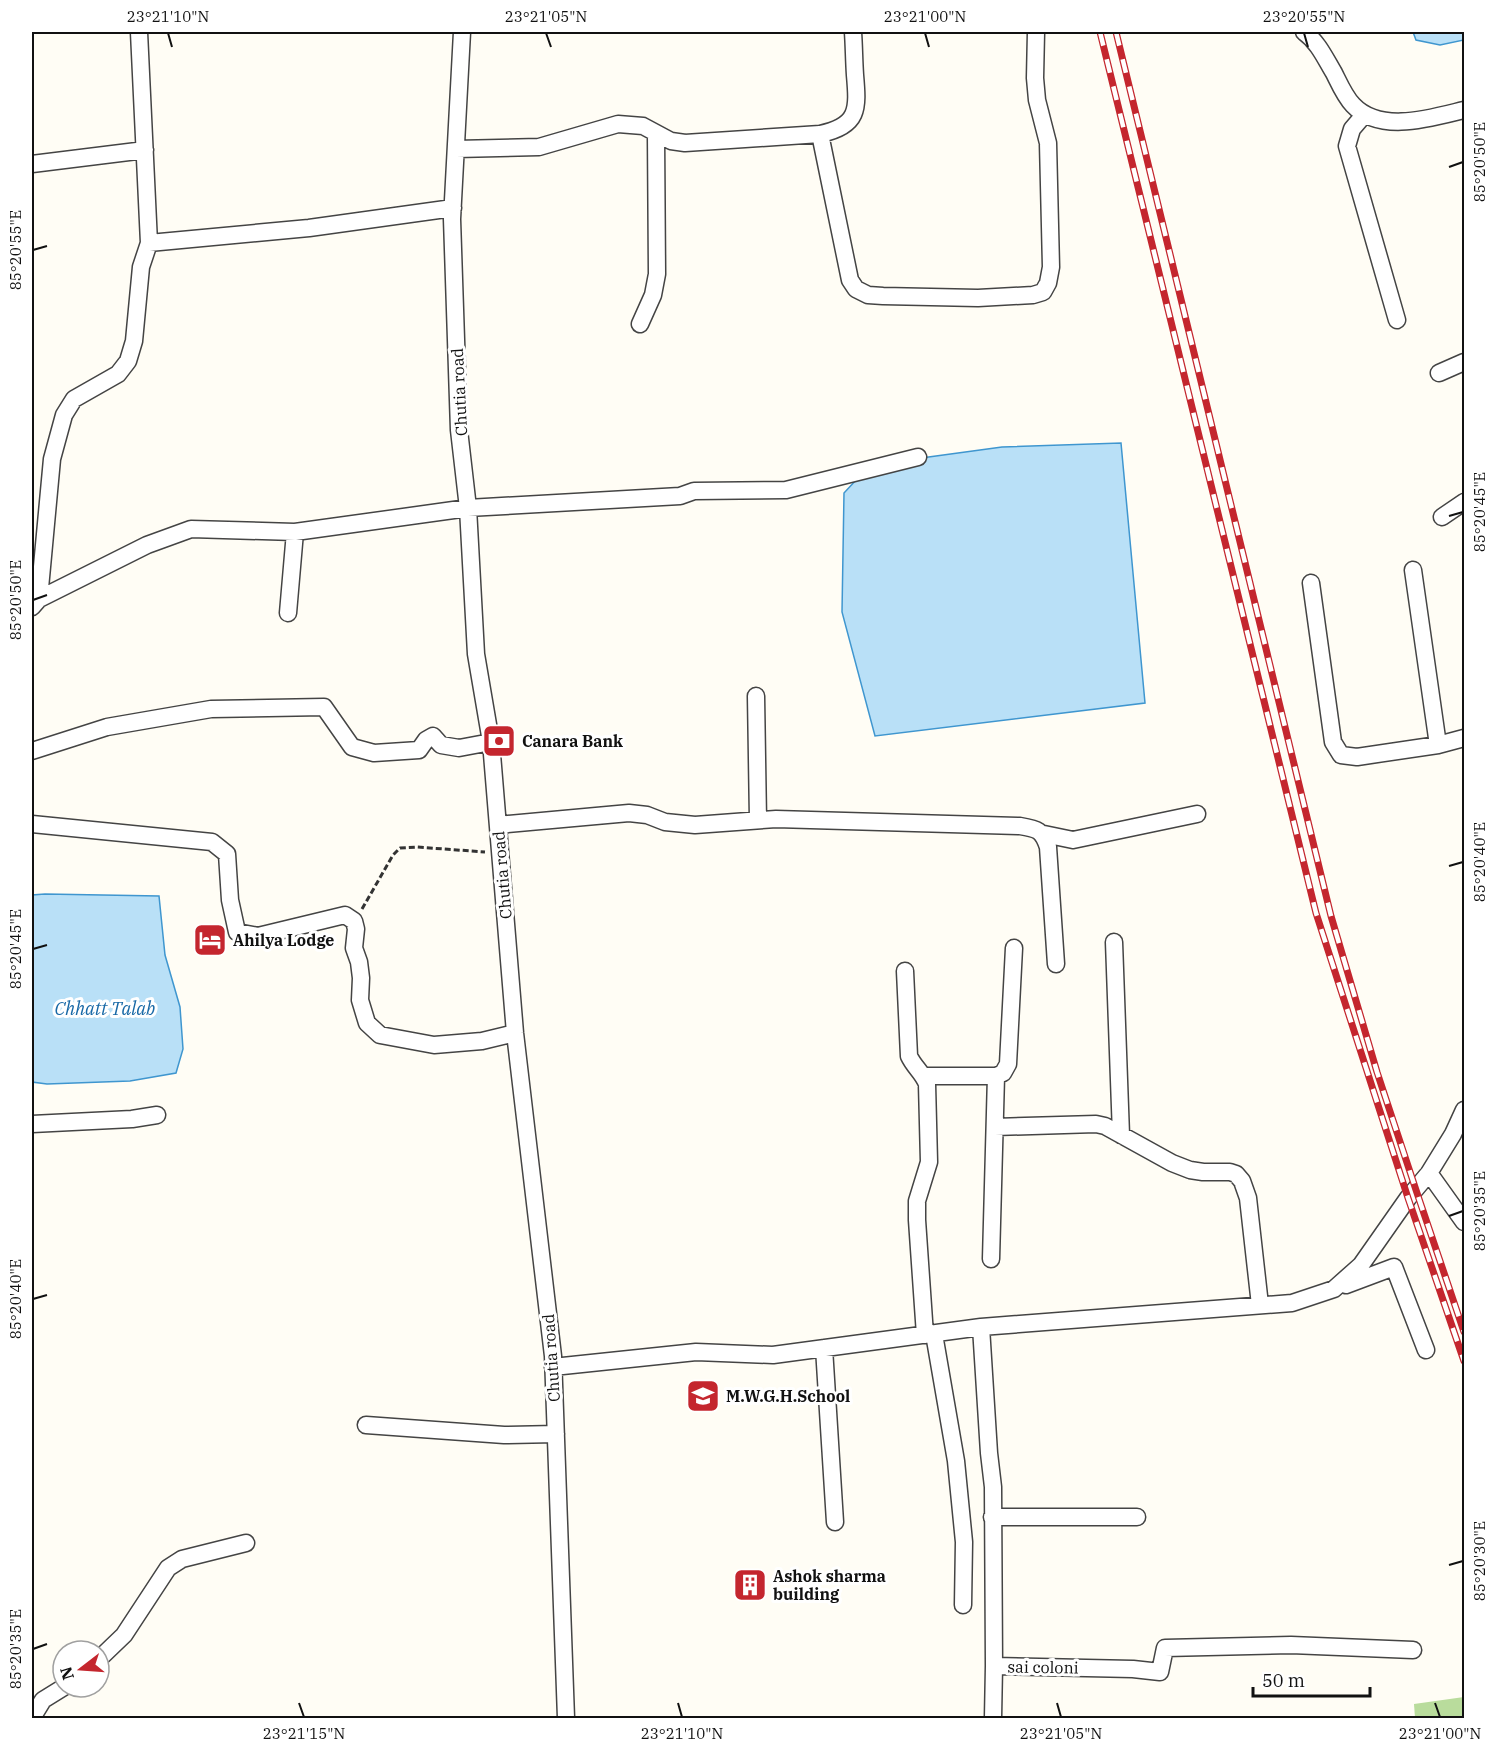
<svg xmlns="http://www.w3.org/2000/svg" width="1496" height="1750" font-family="'IBM Plex Serif',serif">
<rect width="100%" height="100%" fill="#fffdf5"/>
<path fill="#b9dc9c" d="M1464,1697V1718H1415L1414,1704Z"/>
<path fill="#b9e0f7" stroke="#3f96cf" stroke-width="1.5" d="M1413,32H1464V40L1440,45L1416,40Z
M1121,443L1145,703L875,736L842,612L844,493L870,465L1002,447Z
M45,894L159,896L165,955L180,1007L183,1049L176,1073L130,1081L47,1084L32,1082V895Z"/>
<g fill="none" stroke-linecap="round" stroke-linejoin="round">
<defs>
<path id="minor" d="M139,32L149,243
M462,32L452,219L459,430L468,508L476,654L491,742L515,1033L553,1356L566,1718
M1304,32C1318,42 1325,58 1334,73C1339,83 1345,97 1353,105C1380,134 1431,118 1464,110
M1364,115L1352,129L1347,146L1397,320
M820,134L850,280L856,289L868,295L883,296L978,298L1033,295L1043,292L1048,283L1051,267L1048,143L1037,100L1035,78L1036,32
M456,149L539,147L618,124L643,126L671,141L685,143L820,134C859,126 858,109 855,75C854,60 854,46 853,32
M32,164L145,150
M640,324L653,295L657,274L656,135
M1439,373L1464,362
M1442,517L1464,502
M1413,570L1438,745
M1311,583L1333,742L1341,755L1357,757L1438,745L1464,738
M39,599L52,459L64,415L74,399L118,374L128,361L134,341L141,267L149,243L309,228L453,208
M32,607L39,599L147,545L191,529L295,532L468,508L680,496L694,491L786,490L918,457
M288,613L295,532
M756,696L758,820
M32,751L107,727L211,709L324,707L352,747L374,753L419,750L426,740L433,736L441,745L459,748L491,742
M32,824L212,842L227,854L230,900L237,932L258,936L345,915L354,921L356,929L354,948L359,962L361,978L360,1000L367,1023L380,1035L434,1045L482,1041L515,1033
M498,825L629,813L647,815L665,822L695,825L776,819L1020,826C1038,829 1042,830 1048,847L1056,964
M1044,834L1073,840L1197,814
M1114,942L1121,1135
M905,971L909,1056C914,1067 923,1073 927,1084L929,1162L917,1201V1220L925,1335
M924,1076H996L1003,1073L1008,1064L1014,948
M32,1124L132,1119L157,1115
M995,1127L1096,1124L1105,1126L1172,1163L1190,1170L1203,1172H1230L1236,1174L1242,1181L1248,1198L1260,1305
M1429,1173L1464,1222
M991,1259L996,1076
M1346,1285L1394,1267L1426,1350
M981,1327L989,1453L993,1487L994,1666L1133,1669L1160,1672L1165,1648L1291,1645L1413,1650
M934,1334L956,1461L964,1542L963,1605
M824,1348L835,1522
M553,1367L696,1352L773,1355L981,1327L1292,1303L1334,1289L1361,1265L1408,1198L1429,1173L1453,1134L1464,1110
M366,1425L504,1435L556,1434
M992,1517H1137
M99,1659L124,1635L168,1568L182,1559L246,1543
M32,1718L43,1700L64,1687
M993,1718L994,1666"/>
</defs>
<use href="#minor" stroke="#444" stroke-width="19"/>
<path stroke="#333" stroke-width="3" stroke-dasharray="6 3" stroke-linecap="butt" d="M362,909L393,855L400,848L417,847L485,852"/>
<use href="#minor" stroke="#fff" stroke-width="16"/>
<defs>
<path id="rail" d="M1100,32L1316,913L1408,1198L1464,1361
M1116,32L1331,916L1377,1072L1416,1190L1464,1332"/>
</defs>
<use href="#rail" stroke="#c4262e" stroke-width="7"/>
<use href="#rail" stroke="#fff" stroke-width="4.5" stroke-dasharray="14" stroke-linecap="butt"/>
</g>
<path fill="none" stroke="#111" stroke-width="2" d="M168,33L172,47M546,33L551,47M925,33L929,47M1304,33L1308,47M1449,167L1463,162M33,250L47,246M1449,516L1463,512M33,600L47,595M1449,866L1463,862M33,949L47,945M1449,1216L1463,1211M33,1299L47,1295M1449,1565L1463,1561M33,1649L47,1644M299,1703L304,1717M678,1703L682,1717M1057,1703L1061,1717M1435,1703L1440,1717"/>
<defs>
<symbol id="bank-square" viewBox="-11 -11 22 22"><rect x="-9" y="-9" width="18" height="18" rx="4" fill="#c4262e" stroke="#fff"/><path d="M-6-4H6V4H-6ZM0-2.3a2.3 2.3 0 1 0 0 4.6a2.3 2.3 0 1 0 0-4.6Z" fill="#fff"/></symbol>
<symbol id="hotel-square" viewBox="-11 -11 22 22"><rect x="-9" y="-9" width="18" height="18" rx="4" fill="#c4262e" stroke="#fff"/><path d="M-6-4.5h1.5V1H6V5H4.5V3h-9V5H-6ZM-4 0a1.8 1.8 0 1 1 3.6 0ZM.5 0V-2.5h3Q6-2.5 6 0Z" fill="#fff"/></symbol>
<symbol id="school-square" viewBox="-11 -11 22 22"><rect x="-9" y="-9" width="18" height="18" rx="4" fill="#c4262e" stroke="#fff"/><path d="M0-5L7-2L0 1L-7-2ZM-4 1L0 2.5L4 1V4Q0 6-4 4Z" fill="#fff"/></symbol>
<symbol id="building-square" viewBox="-11 -11 22 22"><rect x="-9" y="-9" width="18" height="18" rx="4" fill="#c4262e" stroke="#fff"/><path d="M-4-6H4V6H1V3H-1V6H-4ZM-2.5-4.3h1.7v1.8h-1.7ZM.8-4.3h1.7v1.8H.8ZM-2.5-1h1.7V.8h-1.7ZM.8-1h1.7V.8H.8Z" fill="#fff"/></symbol>
</defs>
<g fill-rule="evenodd">
<use href="#bank-square" x="480" y="722" width="38" height="38"/>
<use href="#hotel-square" x="191" y="921" width="38" height="38"/>
<use href="#school-square" x="684" y="1377" width="38" height="38"/>
<use href="#building-square" x="731" y="1566" width="38" height="38"/>
</g>
<g text-anchor="middle" stroke-width="6" stroke-linejoin="round" paint-order="stroke">
<g font-size="16" fill="#111" stroke="#fff">
<text transform="translate(459 392) rotate(-93)" y="6">Chutia road</text>
<text transform="translate(502 875) rotate(-95)" y="6">Chutia road</text>
<text transform="translate(551 1358) rotate(-94)" y="6">Chutia road</text>
<text transform="translate(1043 1667) rotate(1)" y="6">sai coloni</text>
</g>
<g font-size="16" font-weight="bold" fill="#111" stroke="#fff" text-anchor="start">
<text x="522" y="747">Canara Bank</text>
<text x="233" y="946">Ahilya Lodge</text>
<text x="726" y="1402">M.W.G.H.School</text>
<text x="773" y="1582">Ashok sharma<tspan x="773" dy="18">building</tspan></text>
</g>
<g font-size="18" font-style="italic" fill="#1768a6" stroke="#fff">
<text x="105" y="1015">Chhatt Talab</text>
</g>
</g>
<rect width="1496" height="1750" fill="none" stroke="#ffffff" stroke-width="66"/>
<g transform="translate(81 1669) rotate(253)"><circle r="28" fill="#ffffff" stroke="#a0a0a0" stroke-width="1.5"/>
<path d="M0-4.5L10 22L0 15L-10 22Z" fill="#c4262e"/>
<text y="-9" font-size="16" font-weight="bold" text-anchor="middle" fill="#111111">N</text>
</g>
<path d="M1253 1687v9h117v-9" fill="none" stroke="#111111" stroke-width="3"/>
<text x="1262" y="1687" font-size="18" fill="#111111" stroke="#ffffff" stroke-width="4.5" paint-order="stroke">50 m</text>
<rect x="33" y="33" width="1430" height="1684" fill="none" stroke="#111" stroke-width="2"/>
<g font-size="15" text-anchor="middle" fill="#111">
<text x="168" y="22">23°21'10"N</text>
<text x="546" y="22">23°21'05"N</text>
<text x="925" y="22">23°21'00"N</text>
<text x="1304" y="22">23°20'55"N</text>
<text transform="translate(1480 162) rotate(-90)" y="5">85°20'50"E</text>
<text transform="translate(16 250) rotate(-90)" y="5">85°20'55"E</text>
<text transform="translate(1480 512) rotate(-90)" y="5">85°20'45"E</text>
<text transform="translate(16 600) rotate(-90)" y="5">85°20'50"E</text>
<text transform="translate(1480 862) rotate(-90)" y="5">85°20'40"E</text>
<text transform="translate(16 949) rotate(-90)" y="5">85°20'45"E</text>
<text transform="translate(1480 1211) rotate(-90)" y="5">85°20'35"E</text>
<text transform="translate(16 1299) rotate(-90)" y="5">85°20'40"E</text>
<text transform="translate(1480 1561) rotate(-90)" y="5">85°20'30"E</text>
<text transform="translate(16 1649) rotate(-90)" y="5">85°20'35"E</text>
<text x="304" y="1739">23°21'15"N</text>
<text x="682" y="1739">23°21'10"N</text>
<text x="1061" y="1739">23°21'05"N</text>
<text x="1440" y="1739">23°21'00"N</text>
</g>
</svg>
